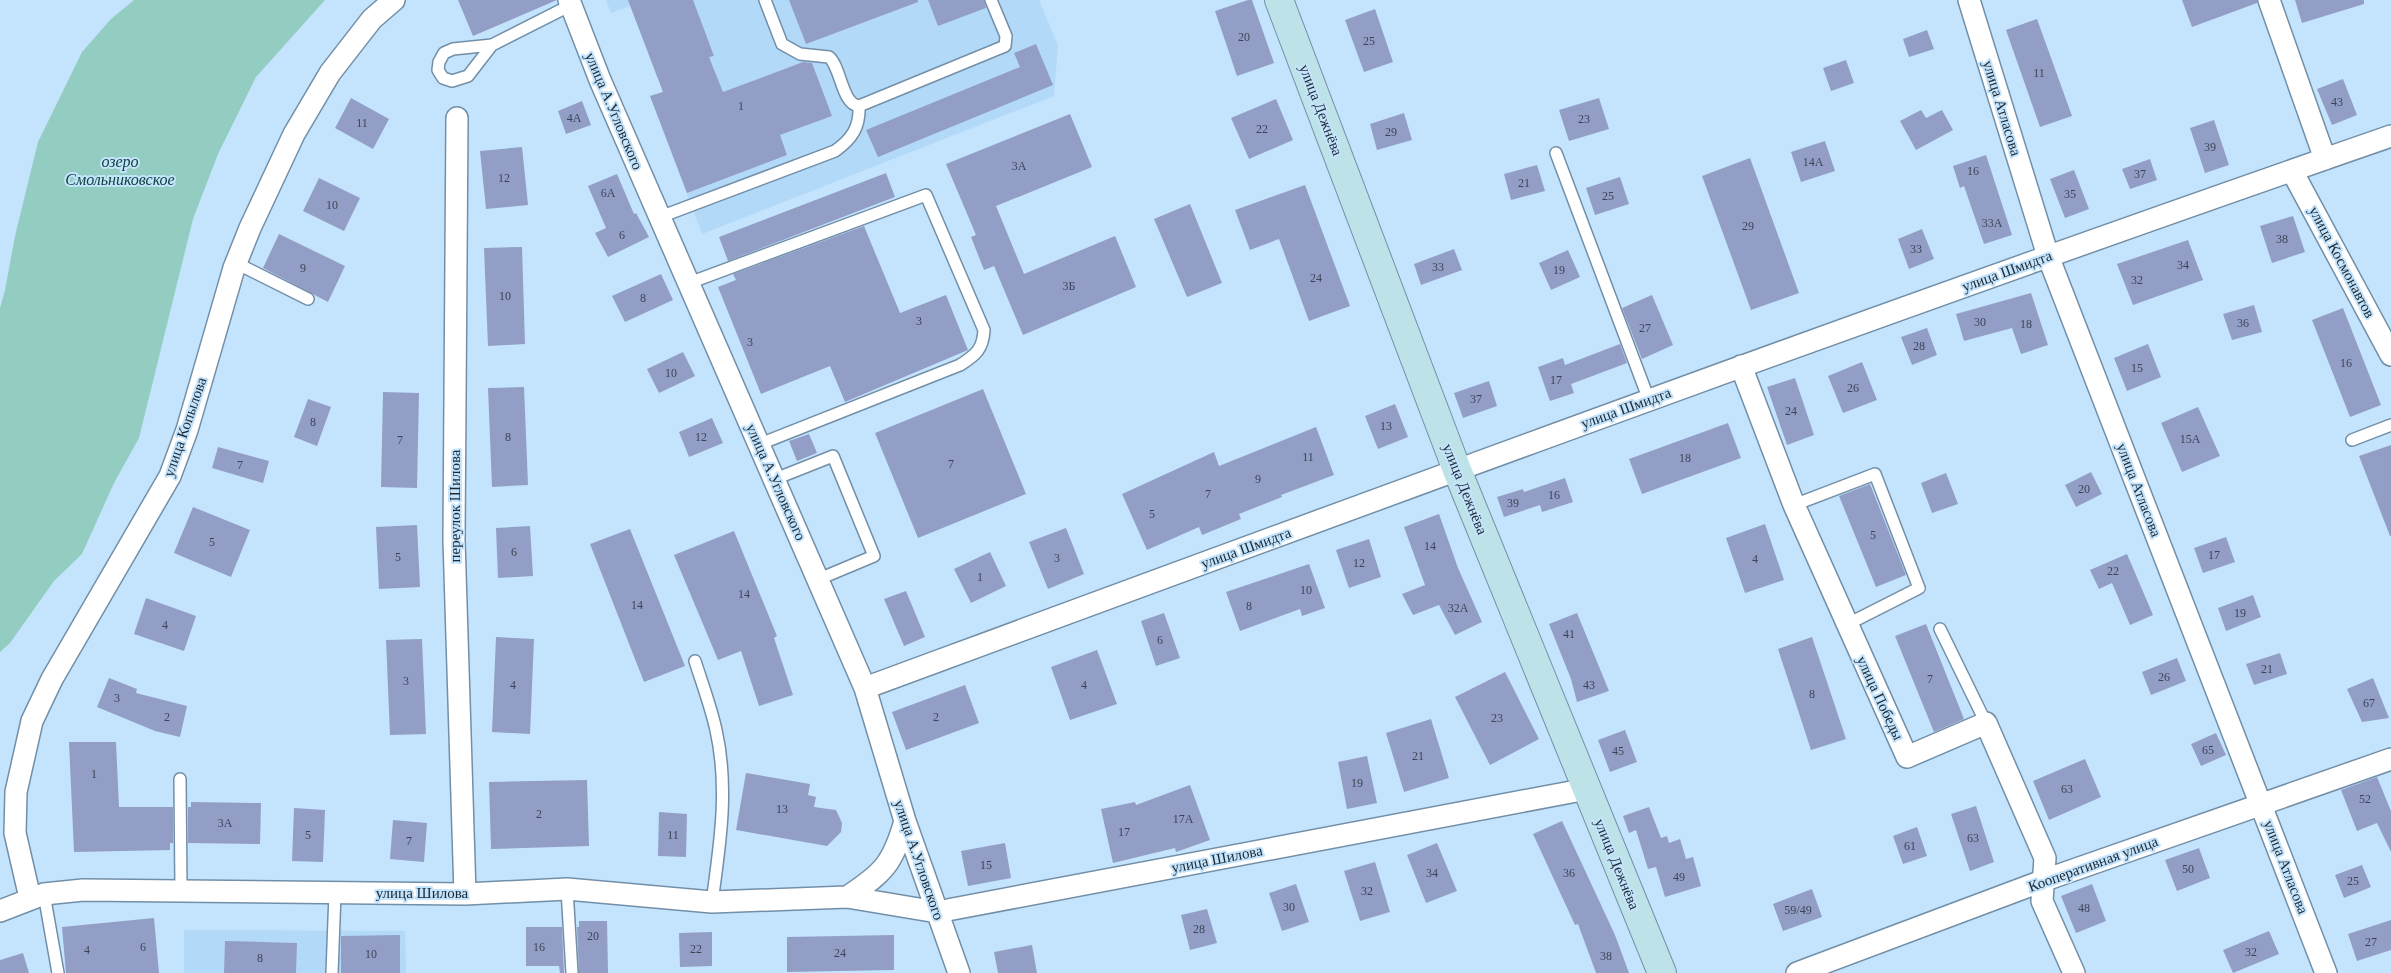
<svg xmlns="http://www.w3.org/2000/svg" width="2391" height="973" font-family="Georgia,serif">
<rect width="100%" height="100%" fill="#c4e4fd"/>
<path fill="#b3d9f8" d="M606,0H1039L1058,45L1054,96L702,234L650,96L666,90L660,76L657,77L630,6L611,13Z
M184,930L405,931L406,973H184Z"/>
<path fill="#93cdc1" d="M134,0H325L256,77L218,154L193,219L139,438L114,483L82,554L54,581L10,643L0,652V308L5,290L15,236L38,142L82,52L111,19Z"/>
<path fill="#939ec7" d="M458,0H557L473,36Z
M628,0H693L714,56L709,57L723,92L803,62L812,63L832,116L780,135L787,155L687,193L650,96L663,92Z
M789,0H918V2L806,44Z
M928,0H984L986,8L938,26Z
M1248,0H1252L1274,63L1237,76L1215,11Z
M2182,0H2257V3L2192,27Z
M2295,0H2364V4L2302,23Z
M1375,9L1393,62L1364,72L1345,20Z
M2037,19L2072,116L2040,127L2006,30Z
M1927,30L1934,49L1909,57L1903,39Z
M1036,44L1053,85L878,157L866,130L1020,67L1014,53Z
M1846,60L1854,83L1831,91L1823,68Z
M2343,79L2357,115L2332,125L2317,89Z
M351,98L389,119L373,149L335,128Z
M1599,98L1609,129L1569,141L1559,110Z
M1276,99L1293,140L1249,159L1231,118Z
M582,101L591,125L566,134L558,111Z
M1921,110L1926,118L1942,110L1953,130L1916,150L1900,121Z
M1404,113L1412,140L1377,150L1370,124Z
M1070,114L1092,167L996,206L1024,274L1115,236L1136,287L1023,335L994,266L984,270L971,237L976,235L946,164Z
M2214,120L2229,165L2205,173L2190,128Z
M1825,141L1835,171L1801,182L1791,152Z
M522,147L528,205L486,209L480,151Z
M1986,155L2012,235L1984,244L1964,186L1960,188L1953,166Z
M1750,158L1799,293L1751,310L1702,176Z
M2150,159L2157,180L2130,189L2122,169Z
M1537,165L1545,191L1511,200L1504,174Z
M2074,170L2089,209L2065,218L2050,179Z
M886,173L895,197L728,261L719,237Z
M617,174L634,214L636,213L649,237L608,257L595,233L606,228L588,186Z
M1620,177L1629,204L1595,215L1586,188Z
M319,178L360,198L344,231L303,211Z
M1305,185L1350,306L1309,321L1279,239L1250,250L1235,210Z
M1190,204L1222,283L1187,297L1154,219Z
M2293,216L2305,252L2272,263L2260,226Z
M864,226L900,313L946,295L968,350L845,402L830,366L761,394L718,287L736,280L733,274Z
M1922,229L1934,259L1909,269L1898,239Z
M279,234L345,266L328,302L263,268Z
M2188,240L2203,280L2133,305L2117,264Z
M522,247L525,344L488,346L484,248Z
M1454,249L1462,270L1421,285L1414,264Z
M1568,250L1580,277L1551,290L1539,263Z
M661,274L673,300L625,322L612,296Z
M2031,293L2048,345L2021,354L2012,328L1964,341L1956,314Z
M1652,295L1673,345L1642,359L1622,308Z
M2254,305L2262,332L2232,340L2223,314Z
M2343,308L2381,405L2350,417L2312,320Z
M1927,328L1937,355L1912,365L1901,337Z
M1620,344L1627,363L1571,384L1574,393L1550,401L1538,367L1563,358L1565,365Z
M2148,344L2161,377L2127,391L2114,358Z
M683,352L695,376L659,393L647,369Z
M1862,362L1877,400L1843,413L1828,376Z
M1795,378L1814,435L1787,445L1767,387Z
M1489,381L1497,406L1463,418L1454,393Z
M524,387L528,485L492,487L488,388Z
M983,389L1026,494L918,538L875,433Z
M383,392L419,393L417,488L381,487Z
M308,399L331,407L317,446L294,437Z
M1395,404L1408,437L1378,449L1365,416Z
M2198,407L2220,456L2182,472L2161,423Z
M712,418L723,443L689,457L679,432Z
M1728,423L1741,458L1642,494L1629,459Z
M1316,427L1334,475L1281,495L1282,497L1239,514L1241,519L1202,535L1199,527L1147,550L1122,494L1214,452L1219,466Z
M809,434L817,453L797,461L789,441Z
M2391,445V536H2390L2359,456Z
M218,447L269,461L263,483L212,468Z
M2091,472L2102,494L2076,507L2065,485Z
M1946,473L1958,504L1932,513L1921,483Z
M1565,478L1573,502L1542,512L1540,505L1504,517L1497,497L1523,489L1524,492Z
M1870,484L1906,575L1876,587L1839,496Z
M193,507L250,530L231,577L174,553Z
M1439,514L1458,568L1482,622L1455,635L1439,605L1413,615L1402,594L1425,585L1404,527Z
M1765,524L1784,580L1745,593L1726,538Z
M417,525L420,587L379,589L376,527Z
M530,526L533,576L498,578L496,528Z
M1066,528L1084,574L1048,589L1029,542Z
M630,529L685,666L644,682L590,544Z
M734,531L777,636L774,638L793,695L759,706L741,651L718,660L674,555Z
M2226,537L2235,562L2203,573L2194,548Z
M1369,539L1381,577L1349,588L1336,550Z
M990,552L1006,586L971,603L954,569Z
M2127,554L2153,615L2130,625L2112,583L2099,589L2090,570Z
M1309,564L1325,608L1302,616L1300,609L1240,631L1226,592Z
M906,591L925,637L904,646L884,599Z
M2253,595L2261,617L2226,631L2218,608Z
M146,598L196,616L184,651L134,634Z
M1164,613L1180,658L1156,666L1141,621Z
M1577,613L1609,691L1577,702L1571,679L1549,624Z
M1926,624L1964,719L1934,732L1895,636Z
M496,637L534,639L530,734L492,732Z
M1812,637L1846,739L1811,750L1778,649Z
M422,639L426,734L390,735L386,640Z
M1097,650L1117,704L1070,720L1051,667Z
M2280,653L2287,674L2254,685L2246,664Z
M2177,658L2186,681L2151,695L2142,672Z
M1505,672L1539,739L1490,765L1455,697Z
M109,678L137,689L136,693L187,706L180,737L155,731L97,707Z
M2373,678L2389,718L2362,722L2347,689Z
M965,685L979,723L906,750L892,712Z
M1431,719L1449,778L1404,792L1386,733Z
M1625,730L1637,762L1610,772L1598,740Z
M2216,733L2226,755L2201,766L2191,744Z
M69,742H116L119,807H173V843H170V850L74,852Z
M1367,756L1377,803L1347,809L1338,762Z
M2085,759L2101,797L2049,820L2033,781Z
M746,773L810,784L808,795L816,797L814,807L836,810L842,823L841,832L827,846L736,830Z
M2377,777L2391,811V852L2377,823L2357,831L2341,790Z
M587,780L589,846L491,849L489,782Z
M1190,785L1210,840L1176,852L1175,848L1113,863L1101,809L1135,802L1136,805Z
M191,802L261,803L260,844L188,843V807H191Z
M1976,806L1994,862L1970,871L1951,814Z
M1649,807L1661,838L1667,836L1669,843L1680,839L1686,859L1693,857L1701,886L1665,897L1656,867L1648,869L1636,830L1629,833L1623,816Z
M294,808L325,810L323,862L292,861Z
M659,812L687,814L686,857L658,856Z
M393,820L427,823L424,862L390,859Z
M1562,821L1615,935L1629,973H1596L1578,924L1575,925L1533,834Z
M1917,827L1927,856L1903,864L1893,836Z
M1005,843L1011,878L968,886L961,851Z
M1437,843L1457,891L1426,903L1407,855Z
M2199,848L2210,878L2177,891L2165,860Z
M1375,862L1390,912L1360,921L1344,871Z
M2362,865L2371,887L2344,898L2335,875Z
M1296,884L1309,922L1282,931L1269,893Z
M2092,884L2106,921L2076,933L2061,896Z
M1812,889L1822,917L1783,931L1773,904Z
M1207,909L1217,943L1190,950L1181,915Z
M154,918L159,973H66L62,927Z
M2391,920V950L2357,961L2348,934Z
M579,921H607L608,973H579L577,927H579Z
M526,927H562L564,973H560L559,966H526Z
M2269,931L2279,954L2233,973L2223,950Z
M712,932V966L680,967L679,933Z
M400,935V973H341V936Z
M894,935V970L787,972V937Z
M225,941L297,943L296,973H224Z
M1032,945L1037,973H998L994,952Z
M23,953L29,973H0V960Z"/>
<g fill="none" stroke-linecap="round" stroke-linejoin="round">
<defs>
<path id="service" d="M765,0L782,44L800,54L829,57C841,67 842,105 859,106L1005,46L1006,36L991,0
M492,45L468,76L452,81L443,78L438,70L439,62L444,53L453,49L492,45L571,5
M1556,153L1649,400
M660,217L835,151C852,139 860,127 859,106
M236,263L308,299
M689,283L926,195L984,330C983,349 976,355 960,365L760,444
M2352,440L2391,425
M775,479L833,456L874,556L819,579
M1794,505L1875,474L1919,588L1846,625
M1940,629L1986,723
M695,661C702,683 711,707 716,730C729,788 720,844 712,902
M180,779L181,890
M567,889L572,973
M44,894L58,973
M332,973L335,893"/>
<path id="minor" d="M569,0L600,80L865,688L905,821L959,973
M1969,0L2048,256L2326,973
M2269,0L2325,159
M457,118L454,540L465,894
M2292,171L2391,355
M1741,366L1794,505L1907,757L1986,723L2045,858L2042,901L2074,973
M865,688C1372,501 1880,313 2391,136
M847,897C884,873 893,863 905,821
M30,898L15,833L16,792L32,721L52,679L170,476L187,430L234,268L250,228L294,134L330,73L372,19L394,0
M0,911L44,894L83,890L465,894L567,889L712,902L847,897L937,912L1587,789
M1797,973L2045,880L2391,759"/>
<path id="secondary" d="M1279,0L1457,470L1662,973"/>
</defs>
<use href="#service" stroke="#728fa7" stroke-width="14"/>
<use href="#minor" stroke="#728fa7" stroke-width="24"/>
<use href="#secondary" stroke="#728fa7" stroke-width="30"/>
<use href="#service" stroke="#fff" stroke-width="11"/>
<use href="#minor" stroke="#fff" stroke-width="21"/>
<use href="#secondary" stroke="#bde2e8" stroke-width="28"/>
</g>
<g text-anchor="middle" stroke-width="4" stroke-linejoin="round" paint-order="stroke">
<g font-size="12" fill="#3a4657">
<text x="1244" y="41">20</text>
<text x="1369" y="45">25</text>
<text x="2039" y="77">11</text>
<text x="2337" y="106">43</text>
<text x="741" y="110">1</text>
<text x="574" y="122">4А</text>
<text x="1584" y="123">23</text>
<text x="362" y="127">11</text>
<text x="1262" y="133">22</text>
<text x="1391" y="136">29</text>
<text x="2210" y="151">39</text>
<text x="1813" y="166">14А</text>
<text x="1019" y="170">3А</text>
<text x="1973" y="175">16</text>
<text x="2140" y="178">37</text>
<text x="504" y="182">12</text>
<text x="1524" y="187">21</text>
<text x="608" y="197">6А</text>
<text x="2070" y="198">35</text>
<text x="1608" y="200">25</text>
<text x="332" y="209">10</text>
<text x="1992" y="227">33А</text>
<text x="1748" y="230">29</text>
<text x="622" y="239">6</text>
<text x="2282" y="243">38</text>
<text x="1916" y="253">33</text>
<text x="2183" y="269">34</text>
<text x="1438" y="271">33</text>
<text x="303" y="272">9</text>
<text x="1559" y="274">19</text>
<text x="1316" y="282">24</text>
<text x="2137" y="284">32</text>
<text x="1069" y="290">3Б</text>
<text x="505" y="300">10</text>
<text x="643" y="302">8</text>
<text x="919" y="325">3</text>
<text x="1980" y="326">30</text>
<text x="2243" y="327">36</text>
<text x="2026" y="328">18</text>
<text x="1645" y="332">27</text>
<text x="750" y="346">3</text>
<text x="1919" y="350">28</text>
<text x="2346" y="367">16</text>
<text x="2137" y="372">15</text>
<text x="671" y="377">10</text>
<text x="1556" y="384">17</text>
<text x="1853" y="392">26</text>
<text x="1476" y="403">37</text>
<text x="1791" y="415">24</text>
<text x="313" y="426">8</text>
<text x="1386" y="430">13</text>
<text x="508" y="441">8</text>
<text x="701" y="441">12</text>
<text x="2190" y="443">15А</text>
<text x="400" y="444">7</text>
<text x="1308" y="461">11</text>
<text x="1685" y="462">18</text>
<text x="951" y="468">7</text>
<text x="240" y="469">7</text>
<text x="1258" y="483">9</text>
<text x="2084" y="493">20</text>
<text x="1208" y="498">7</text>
<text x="1554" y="499">16</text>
<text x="1513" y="507">39</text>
<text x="1152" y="518">5</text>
<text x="1873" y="539">5</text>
<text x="212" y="546">5</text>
<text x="1430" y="550">14</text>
<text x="514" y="556">6</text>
<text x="2214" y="559">17</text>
<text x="398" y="561">5</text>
<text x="1057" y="562">3</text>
<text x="1755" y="563">4</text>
<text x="1359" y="567">12</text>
<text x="2113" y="575">22</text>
<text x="980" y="581">1</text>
<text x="1306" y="594">10</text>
<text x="744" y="598">14</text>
<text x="637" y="609">14</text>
<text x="1249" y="610">8</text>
<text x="1458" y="612">32А</text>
<text x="2240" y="617">19</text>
<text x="165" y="629">4</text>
<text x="1569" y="638">41</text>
<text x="1160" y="644">6</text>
<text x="2267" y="673">21</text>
<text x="2164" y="681">26</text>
<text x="1930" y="683">7</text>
<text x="406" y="685">3</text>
<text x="513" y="689">4</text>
<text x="1084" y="689">4</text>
<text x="1589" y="689">43</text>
<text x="1812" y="698">8</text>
<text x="117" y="702">3</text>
<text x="2369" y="707">67</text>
<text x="167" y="721">2</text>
<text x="936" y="721">2</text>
<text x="1497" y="722">23</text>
<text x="2208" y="754">65</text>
<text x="1618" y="755">45</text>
<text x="1418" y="760">21</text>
<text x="94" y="778">1</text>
<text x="1357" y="787">19</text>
<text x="2067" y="793">63</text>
<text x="2365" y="803">52</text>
<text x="782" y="813">13</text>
<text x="539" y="818">2</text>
<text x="1183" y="823">17А</text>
<text x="225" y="827">3А</text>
<text x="1124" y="836">17</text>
<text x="308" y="839">5</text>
<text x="673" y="839">11</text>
<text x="1973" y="842">63</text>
<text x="409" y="845">7</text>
<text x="1910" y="850">61</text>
<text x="986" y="869">15</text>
<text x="2188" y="873">50</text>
<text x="1432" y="877">34</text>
<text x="1569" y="877">36</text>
<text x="1679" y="881">49</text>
<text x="2353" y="885">25</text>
<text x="1367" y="895">32</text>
<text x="1289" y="911">30</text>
<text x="2084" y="912">48</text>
<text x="1798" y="914">59/49</text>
<text x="1199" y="933">28</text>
<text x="593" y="940">20</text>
<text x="2371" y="946">27</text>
<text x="143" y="951">6</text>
<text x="539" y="951">16</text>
<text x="696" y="953">22</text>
<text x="87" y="954">4</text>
<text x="2251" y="956">32</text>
<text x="840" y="957">24</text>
<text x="371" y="958">10</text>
<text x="1606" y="960">38</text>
<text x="260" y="962">8</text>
</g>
<g font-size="15" fill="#1d2932" stroke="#c4e4fd">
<text transform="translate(2002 108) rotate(73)" y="5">улица Атласова</text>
<text transform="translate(1321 110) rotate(69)" y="5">улица Дежнёва</text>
<text transform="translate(614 111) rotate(67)" y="5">улица А.Угловского</text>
<text transform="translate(2342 262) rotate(62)" y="5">улица Космонавтов</text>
<text transform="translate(2007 271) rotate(-20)" y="5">улица Шмидта</text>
<text transform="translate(1626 408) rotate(-20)" y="5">улица Шмидта</text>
<text transform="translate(185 427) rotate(-71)" y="5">улица Копылова</text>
<text transform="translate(776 482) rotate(66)" y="5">улица А.Угловского</text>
<text transform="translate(1465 489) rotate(68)" y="5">улица Дежнёва</text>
<text transform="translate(2139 490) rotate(69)" y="5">улица Атласова</text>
<text transform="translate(455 506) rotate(-90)" y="5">переулок Шилова</text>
<text transform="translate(1246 548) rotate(-20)" y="5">улица Шмидта</text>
<text transform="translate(1880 698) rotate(65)" y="5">улица Победы</text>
<text transform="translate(1217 859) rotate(-11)" y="5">улица Шилова</text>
<text transform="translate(919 860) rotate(71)" y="5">улица А.Угловского</text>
<text transform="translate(1617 864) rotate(68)" y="5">улица Дежнёва</text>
<text transform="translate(2093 864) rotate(-20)" y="5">Кооперативная улица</text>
<text transform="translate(2286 867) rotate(69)" y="5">улица Атласова</text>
<text x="422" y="898">улица Шилова</text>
</g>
<g font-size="16" font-style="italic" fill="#0e423a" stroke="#c4e4fd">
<text x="120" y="167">озеро<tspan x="120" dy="18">Смольниковское</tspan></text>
</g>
</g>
</svg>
